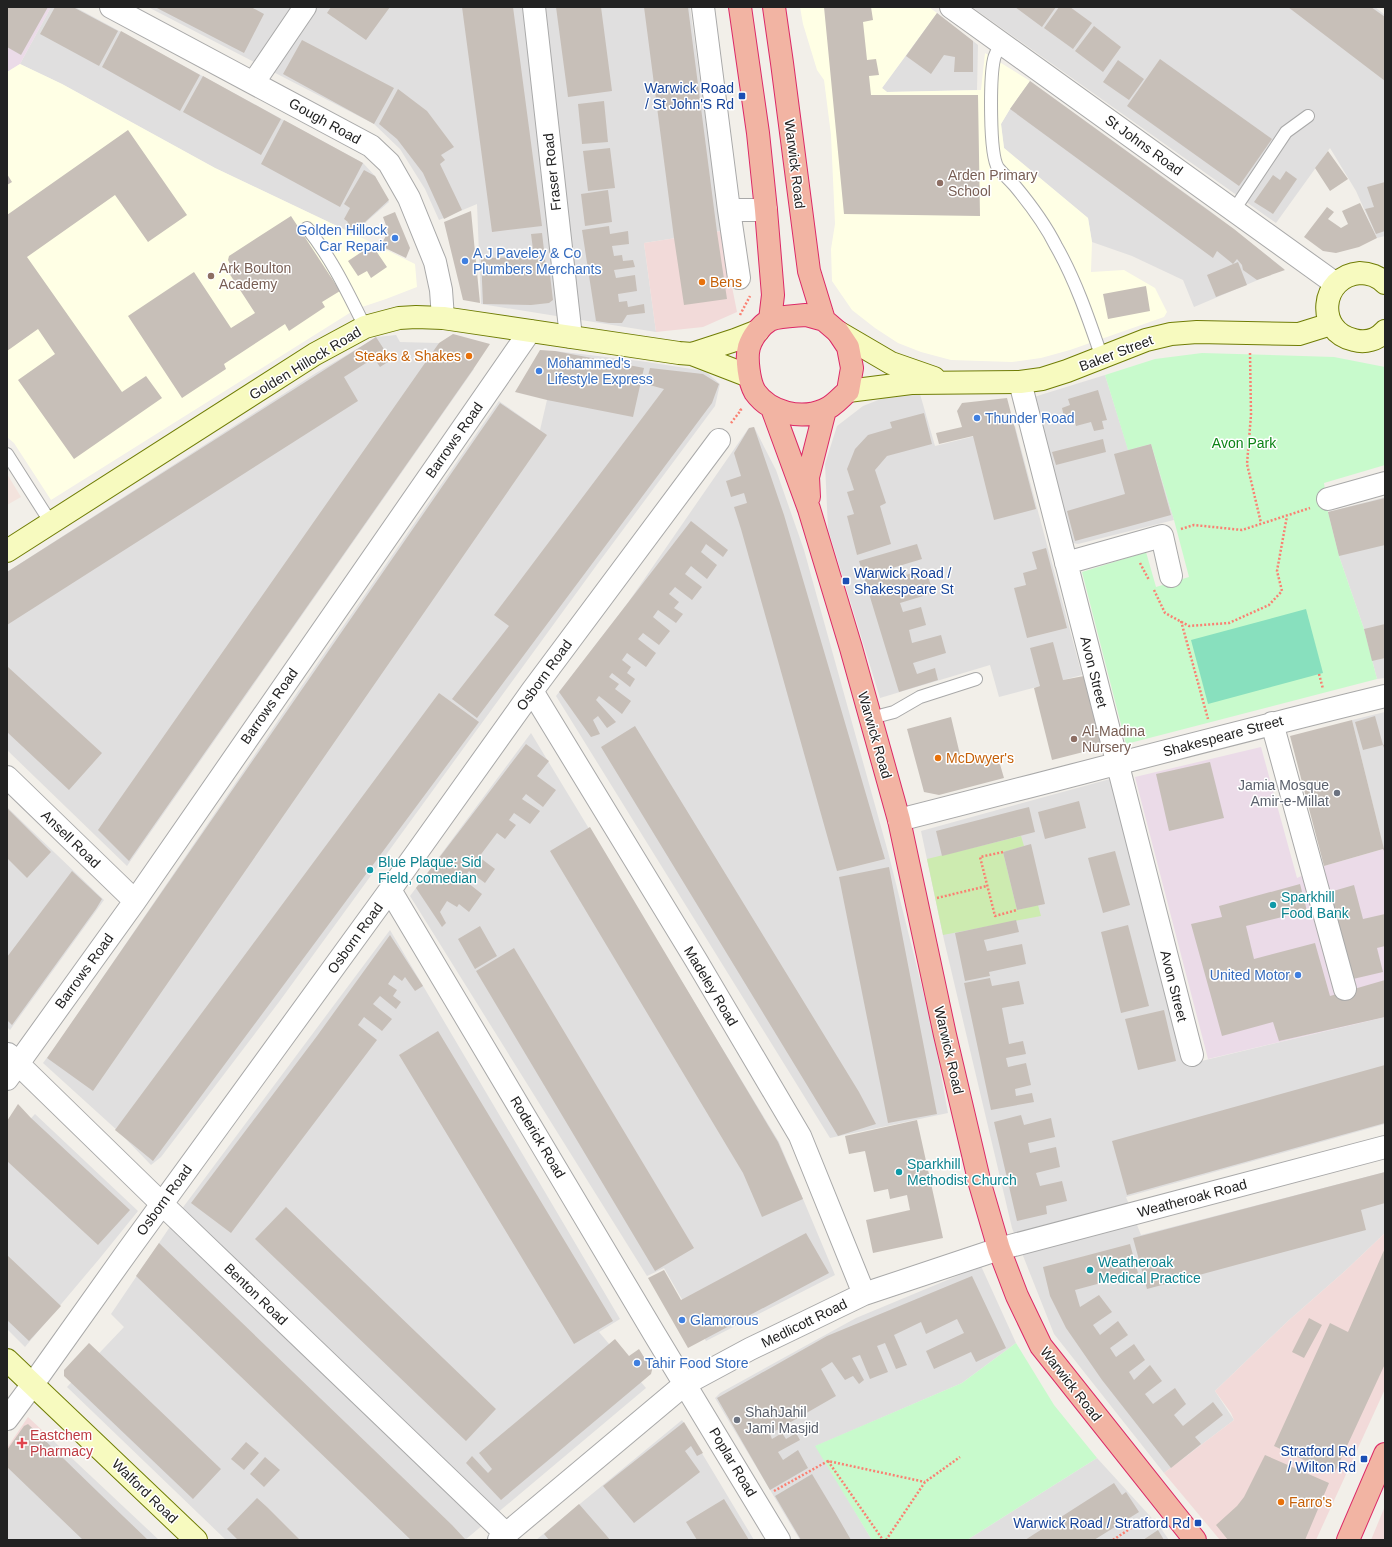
<svg xmlns="http://www.w3.org/2000/svg" width="1392" height="1547" font-family="Arial,sans-serif">
<rect width="100%" height="100%" fill="#f2efe9"/>
<path fill="#e0dfdf" d="M51,7H75L363,163L375,176L389,202L366,222L358,236L215,168L62,84L20,64Z
M148,7H690L721,231L644,243L656,332L481,304L477,204L439,220L425,189L400,149L374,124Z
M972,7H1375L1385,15V236L1377,238L1356,191L1330,148L1276,223Z
M937,13L978,45L977,90L887,92L882,88Z
M1030,81L1210,211L1284,269L1194,307L1183,280L1132,256L1092,242L1088,218L1004,148L1001,124L1010,109Z
M396,335L400,342L438,343L474,369L127,866L7,750V572L316,373L377,337Z
M555,351L640,361L705,371L720,384L715,406L596,566L279,1002L161,1157L151,1165L119,1132L43,1063L58,1043L288,706L499,401L540,430L547,400Z
M1105,375L1128,449L1151,444L1174,520L1078,544L1073,543L1034,397Z
M896,393L920,394L935,446L1015,426L1082,675L999,697L990,665L880,698L828,529L825,464L837,426L863,406Z
M754,427L776,470L804,550L888,852L932,1027L948,1113L830,1138L556,696L627,604L748,429Z
M1385,497V678L1377,679L1364,629L1339,556L1328,512Z
M1385,712V854L1352,720Z
M531,733L779,1142L835,1275L706,1341L664,1268L647,1276L410,896Z
M1110,779L1185,1065L1385,1017V1124L1126,1197L1141,1235L1385,1172V1233L1345,1271L1288,1321L1215,1391L1234,1420L1164,1473L1054,1334L1012,1228L944,940L921,831Z
M7,807L104,900L10,1030L7,1027Z
M390,930L620,1319L599,1332L646,1388L465,1540H226L67,1387L124,1327L111,1314L184,1206Z
M35,1114L138,1211L100,1258L25,1347L7,1329V1144Z
M981,1266L1016,1343L962,1383L816,1446L872,1540H800L715,1398L720,1393L856,1318Z
M682,1420L754,1540H536Z
M44,1432L159,1540H7V1470Z
M1097,1458L1160,1527L1169,1540H967Z"/>
<path fill="#f2dad9" d="M721,231L737,312L703,327L656,332L644,243Z
M1385,1233V1389L1316,1540H1220L1164,1473L1234,1420L1231,1413L1215,1391L1288,1321L1345,1271Z
M28,1417L44,1432L7,1470V1448Z
M1385,1506V1540H1371Z"/>
<path fill="#ebdbe8" d="M7,7H51L20,64L7,72Z
M1261,747L1297,878L1324,866L1383,849L1385,854V1017L1208,1059L1135,777Z"/>
<path fill="#ffffe5" d="M800,7H929L937,13L882,88L887,92L981,90L985,53L1030,81L1010,109L1001,124L1004,148L1088,218L1092,242L1091,272L1124,270L1155,288L1167,312L1164,317L1070,350L1041,358L1012,362L951,360L921,352L898,343L875,328L852,310L832,281L831,249L835,224L831,135L824,80L817,70L803,24Z
M20,64L62,84L215,168L358,236L415,264L417,287L386,299L356,309L51,500L14,443L7,437V72Z"/>
<path fill="#f3e3dd" d="M7,474L21,497L7,505Z"/>
<path fill="#cdebb0" d="M1021,836L1024,846L1003,852L1017,910L1038,905L1041,916L943,935L927,859Z"/>
<path fill="#c8facc" d="M1202,353L1334,357L1385,367V465L1324,483L1328,512L1339,556L1364,629L1377,679L1126,744L1082,572L1146,552L1156,587L1189,577L1174,520L1151,444L1128,450L1105,375L1155,359Z
M1016,1343L1054,1405L1097,1458L967,1540H872L815,1446L962,1383Z"/>
<path fill="#88e0be" d="M1306,609L1323,673L1208,704L1191,640Z"/>
<path fill="#c7bfb8" d="M7,7H48L21,55L7,47Z
M55,7H73L118,31L99,66L40,34Z
M155,7H251L264,14L244,53Z
M331,7H390L366,40L327,13Z
M462,7H513L542,226L492,232Z
M556,7H601L612,91L568,97Z
M644,7H688L717,232L727,299L684,305L674,238Z
M824,7H871L873,20L863,22L867,60L876,59L879,75L869,76L871,95H978L980,216L844,214Z
M1015,7H1056L1042,27Z
M1059,7H1070L1092,23L1073,49L1044,28Z
M1288,7H1371L1385,17V81Z
M937,13L973,41V72H954L955,57L944,55L931,74L906,56Z
M1094,26L1121,47L1103,72L1075,51Z
M121,31L200,75L180,111L102,67Z
M302,40L394,88L374,124L283,74Z
M1160,59L1272,139L1239,186L1127,106Z
M1118,60L1144,79L1129,100L1103,82Z
M203,76L281,119L261,155L183,112Z
M1030,81L1234,229L1285,270L1257,280L1243,270L1242,265L1237,259L1233,264L1217,251L1213,258L1010,109Z
M398,89L427,111L454,147L441,155L445,160L440,164L462,210L444,219L423,173L397,139L379,124Z
M604,101L608,142L582,144L578,104Z
M284,120L363,163L340,207L261,164Z
M128,130L187,215L148,242L115,195L27,257L122,392L146,376L162,398L74,459L18,380L55,354L38,329L7,351V215Z
M610,148L615,188L588,191L583,151Z
M1328,151L1348,179L1330,191L1315,168Z
M364,170L375,176L389,200L365,222L358,234L345,229L348,222L344,219L350,208L344,204Z
M1286,171L1297,179L1273,214L1254,202L1273,175L1280,180Z
M7,174L12,182L7,185Z
M1385,182V231L1376,234L1365,209L1374,207L1367,187Z
M608,190L612,222L585,226L581,194Z
M1360,203L1377,238L1359,247L1336,253L1323,251L1304,237L1327,207L1334,212L1328,219L1341,228L1348,224L1342,211Z
M471,211L480,303L463,300L444,222Z
M395,212L410,248L406,258L381,246L388,231L383,217Z
M291,216L340,291L322,302L325,307L289,331L285,324L224,364L226,369L182,398L128,316L194,272L231,328L255,313L229,273L231,266L228,260L229,256Z
M609,226L610,234L628,231L629,244L612,246L614,256L622,255L623,261L633,260L635,267L614,270L616,278L635,275L637,291L618,294L619,302L627,301L628,307L644,304L645,313L627,315L622,323H609L596,321L582,230Z
M542,233L547,276L550,275L553,300L549,303L531,305L483,304L481,258L534,257L531,234Z
M372,245L387,267L371,278L367,271L358,276L348,261Z
M1238,262L1247,285L1216,297L1207,275Z
M1146,286L1150,311L1108,319L1103,294Z
M453,334L490,344L474,368L129,861L98,830L439,343Z
M376,337L391,360L380,367L374,358L344,377L358,401L7,625V572Z
M540,350L555,351L644,368L633,417L547,400L515,392Z
M650,368L703,374L719,384L712,403L477,718L452,699L509,626L494,615L664,389L646,384Z
M1098,390L1107,420L1102,421L1104,429L1094,431L1091,422L1076,426L1073,415L1064,417L1062,408L1070,405L1068,399Z
M1007,398L1036,509L994,520L973,436L939,444L936,433L962,427L957,411L962,403Z
M500,403L547,435L93,1091L47,1058Z
M924,413L932,444L887,456L875,470L886,503L880,506L891,544L857,555L847,516L854,514L847,492L854,490L847,469L855,449L868,435L892,428L890,422Z
M754,427L784,515L885,859L837,871L741,529L734,507L747,503L744,493L731,497L726,481L741,476L734,453L749,428Z
M1103,439L1106,452L1056,465L1052,452Z
M1151,444L1171,515L1075,541L1067,511L1125,494L1114,454Z
M1385,498V545L1339,556L1328,512Z
M691,521L728,550L723,557L706,544L701,552L717,565L707,579L691,566L685,574L702,587L692,600L675,587L669,594L679,602L674,608L683,614L676,623L658,610L653,617L670,631L659,645L643,633L638,639L656,653L646,667L627,653L622,660L631,667L627,673L635,679L630,687L612,673L609,677L619,684L615,689L631,701L622,714L599,696L596,700L616,722L607,728L598,716L593,720L600,734L591,737L559,692Z
M917,544L922,559L889,569L892,579L926,569L933,593L900,603L903,612L921,607L926,625L909,630L912,643L941,635L946,653L913,663L917,674L935,668L938,680L899,692L859,561Z
M1046,548L1067,628L1027,638L1014,588L1026,585L1023,573L1037,569L1032,552Z
M1385,624V658L1372,661L1364,629Z
M1053,642L1063,680L1084,676L1103,747L1052,760L1034,688L1040,686L1030,648Z
M8,667L102,753L69,790L7,732V668Z
M439,693L479,722L153,1161L115,1130Z
M1375,716L1383,745L1385,744V751L1383,745L1363,750L1355,722Z
M951,717L962,763L997,754L1004,778L939,795L924,792L907,729Z
M1352,720L1385,853L1383,849L1324,866L1290,736Z
M635,726L859,1092L876,1124L838,1136L601,747Z
M526,744L549,761L537,776L556,790L543,807L526,794L522,799L540,811L530,824L514,813L509,820L516,825L505,839L497,833L479,857L495,869L485,883L469,871L463,879L482,894L469,912L459,904L457,907L447,901L440,912L446,923L442,927L416,888Z
M1210,762L1224,818L1169,831L1156,774Z
M1079,801L1086,828L1045,839L1038,812Z
M1029,807L1035,832L942,856L936,831Z
M7,808L51,852L27,878L7,858Z
M590,827L778,1142L803,1199L762,1217L743,1173L550,851Z
M1031,844L1045,904L1017,910L1003,852Z
M1115,851L1130,905L1103,913L1088,858Z
M889,867L937,1114L888,1123L839,877Z
M72,871L102,899L96,909L12,1025L7,1020V957Z
M1300,884L1307,911L1246,926L1254,959L1315,943L1330,996L1385,980V1017L1279,1041L1273,1022L1222,1036L1191,924L1222,917L1219,906Z
M1354,885L1363,919L1385,914V946L1377,948L1383,972L1353,979L1330,892Z
M1016,920L1019,932L984,940L987,951L1022,944L1026,964L989,972L990,976L965,981L955,933Z
M1128,925L1149,1006L1121,1013L1101,932Z
M480,926L497,956L475,969L458,939Z
M390,935L423,986L415,991L405,977L402,981L394,975L388,984L397,990L393,996L401,1002L396,1009L380,996L373,1004L392,1019L382,1031L364,1017L358,1025L377,1040L231,1233L191,1203L317,1036Z
M514,948L694,1248L655,1271L476,971Z
M990,978L992,986L1019,981L1024,1004L1002,1008L1009,1044L1023,1041L1026,1054L1006,1058L1008,1067L1026,1063L1031,1085L1015,1089L1016,1096L1032,1093L1034,1102L991,1110L964,983Z
M1164,1010L1176,1061L1138,1070L1125,1019Z
M438,1031L613,1321L574,1344L399,1055Z
M1385,1065V1123L1127,1195L1112,1141Z
M18,1104L31,1118L130,1210L98,1245L7,1161V1121Z
M1021,1115L1024,1125L1051,1118L1055,1137L1028,1143L1030,1153L1056,1147L1060,1167L1036,1173L1040,1186L1062,1181L1067,1201L1046,1206L1047,1214L1017,1221L994,1122Z
M917,1120L943,1238L873,1253L866,1220L910,1210L907,1195L890,1199L888,1189L874,1192L865,1151L849,1154L845,1136Z
M1385,1172V1203L1361,1210L1366,1230L1147,1289L1133,1238Z
M286,1207L496,1409L466,1441L255,1239Z
M806,1233L829,1273L688,1348L648,1278L664,1270L681,1300Z
M159,1243L452,1525L465,1539L463,1540H411L136,1276Z
M1130,1244L1138,1273L1075,1290L1080,1307L1099,1295L1112,1312L1093,1325L1100,1335L1118,1321L1128,1335L1110,1348L1116,1357L1134,1344L1145,1360L1129,1372L1134,1380L1150,1365L1162,1381L1145,1394L1153,1404L1175,1388L1186,1404L1174,1415L1183,1426L1213,1402L1223,1415L1195,1437L1201,1444L1171,1468L1102,1380L1066,1328L1050,1296L1043,1267Z
M1385,1248V1364L1334,1474L1274,1446L1330,1323L1348,1332Z
M7,1255L61,1306L29,1341L7,1320Z
M972,1276L1006,1348L976,1362L971,1352L934,1369L926,1351L964,1333L957,1319L926,1334L921,1322L894,1335L907,1365L896,1369L885,1343L877,1346L888,1372L870,1379L860,1355L852,1358L864,1380L859,1384L853,1376L845,1380L832,1362L821,1369L836,1396L770,1434L772,1439L782,1433L786,1439L796,1433L800,1440L778,1452L783,1460L798,1450L808,1468L770,1490L717,1398L827,1336Z
M1309,1318L1322,1325L1304,1358L1292,1352Z
M615,1339L629,1356L639,1349L652,1370L651,1374L501,1500L466,1463L472,1456L488,1473L492,1469L479,1453Z
M89,1343L221,1469L193,1499L64,1376V1370Z
M684,1422L703,1453L697,1456L691,1446L685,1451L700,1472L634,1523L603,1486Z
M28,1424L99,1493L148,1540H83L7,1467V1450L24,1426Z
M246,1442L259,1453L244,1470L231,1459Z
M1265,1455L1329,1483L1305,1540H1228L1216,1525L1237,1506L1244,1497Z
M265,1457L280,1470L264,1487L250,1474Z
M812,1474L836,1514L851,1540H801L775,1496Z
M1114,1483L1122,1495L1126,1492L1139,1512L1094,1540H1025Z
M257,1498L267,1507L300,1540H238L227,1529Z
M724,1499L749,1540H697L686,1522Z
M579,1504L606,1535L610,1540H549L544,1534Z
M1158,1530L1164,1540H1143Z"/>
<g fill="none" stroke-linecap="round" stroke-linejoin="round">
<defs>
<path id="service" d="M1001,43C999,48 995,54 994,59C990,77 989,154 998,168C1003,174 1010,180 1015,186C1030,204 1045,224 1056,246C1076,281 1089,320 1102,358
M1234,210L1286,132L1308,116
M307,228C331,257 348,293 365,327
M7,454L51,523
M871,718L894,712L920,697L976,679"/>
<path id="minor" d="M111,7L371,146L389,163L409,198L435,262L441,290L443,318
M534,7L571,337
M703,7L729,210H766
M951,7L1336,284
M254,82L305,7
M729,210L739,278
M1020,382L1192,1055
M1328,499L1385,483
M1066,563L1162,536L1171,576
M532,691L696,960L800,1136L864,1294
M1272,723L1345,989
M7,777L135,901
M899,820C1061,779 1223,735 1385,696
M390,890L655,1335L779,1540
M8,1054L162,1204L506,1534
M7,1079L135,901L530,331
M7,1419L33,1384L127,1252L390,890L532,691L719,440
M499,1540L685,1384L750,1349L864,1294L999,1249L1385,1147"/>
<path id="secondary" d="M1385,283C1379,277 1369,273 1360,273C1320,276 1315,332 1354,340C1365,343 1377,340 1385,331
M838,332L891,363L934,378
M692,354L735,340L758,331
M848,391L911,383L1020,382L1042,379L1067,371L1146,340L1171,334L1197,332L1299,334L1331,324
M7,551L315,354L365,327L399,318L416,317L443,318L679,353L692,354L749,376
M7,1360L196,1540"/>
<path id="trunk" d="M740,7L758,133L766,210L773,295L770,320
M774,7L782,63L809,271L824,320
M806,315L824,320L838,332L848,347L852,368L848,391C841,397 833,407 824,410C801,420 770,413 755,392C749,382 746,358 749,347C752,337 761,325 770,320C779,316 796,316 806,315Z
M772,408L809,509L851,648L899,820L945,1035L980,1184L999,1249L1017,1296L1041,1346L1195,1540
M809,497L808,477L825,410
M1348,1540L1385,1454"/>
</defs>
<use href="#service" stroke="#a9a9a9" stroke-width="14"/>
<use href="#minor" stroke="#a9a9a9" stroke-width="24"/>
<use href="#secondary" stroke="#707d05" stroke-width="24"/>
<use href="#trunk" stroke="#dc2a67" stroke-width="24"/>
<path stroke="#fa8072" stroke-width="2.5" stroke-dasharray="2 2" stroke-linecap="butt" d="M740,315L750,296
M1250,353L1251,415L1247,464L1261,523
M731,423L741,410L739,408
M1181,529L1194,525L1242,530L1310,508
M1140,563L1149,580
M1154,590L1165,613L1189,626L1229,623L1269,605L1282,591L1277,571L1287,516
M1181,621L1208,719
M1319,674L1323,689
M1003,852L980,857L995,916L1017,910
M937,898L987,886
M828,1461L883,1540
M774,1491L828,1461L925,1482
M886,1540L925,1482L960,1457
M1113,1540L1149,1516"/>
<use href="#service" stroke="#fff" stroke-width="12"/>
<use href="#minor" stroke="#fff" stroke-width="22"/>
<use href="#secondary" stroke="#f7fabf" stroke-width="22"/>
<use href="#trunk" stroke="#f2b4a3" stroke-width="22"/>
</g>
<g fill="#1a4fb4" stroke="#fff" stroke-width="1.5">
<rect x="738" y="92" width="8" height="8" rx="2"/>
<rect x="842" y="577" width="8" height="8" rx="2"/>
<rect x="1360" y="1455" width="8" height="8" rx="2"/>
<rect x="1194" y="1519" width="8" height="8" rx="2"/>
</g>
<g fill="#8d6e63" stroke="#fff" stroke-width="1.5">
<circle cx="940" cy="183" r="4"/>
<circle cx="211" cy="276" r="4"/>
<circle cx="1074" cy="739" r="4"/>
</g>
<g fill="#3f7fe0" stroke="#fff" stroke-width="1.5">
<circle cx="395" cy="238" r="4"/>
<circle cx="465" cy="261" r="4"/>
<circle cx="539" cy="371" r="4"/>
<circle cx="977" cy="418" r="4"/>
<circle cx="1298" cy="975" r="4"/>
<circle cx="682" cy="1320" r="4"/>
<circle cx="637" cy="1363" r="4"/>
</g>
<g fill="#e8710a" stroke="#fff" stroke-width="1.5">
<circle cx="702" cy="282" r="4"/>
<circle cx="469" cy="356" r="4"/>
<circle cx="938" cy="758" r="4"/>
<circle cx="1281" cy="1502" r="4"/>
</g>
<g fill="#6b7280" stroke="#fff" stroke-width="1.5">
<circle cx="1337" cy="793" r="4"/>
<circle cx="737" cy="1420" r="4"/>
</g>
<g fill="#0f9aa8" stroke="#fff" stroke-width="1.5">
<circle cx="370" cy="870" r="4"/>
<circle cx="1273" cy="905" r="4"/>
<circle cx="899" cy="1172" r="4"/>
<circle cx="1090" cy="1270" r="4"/>
</g>
<path fill="#e0444e" stroke="#fff" stroke-width="1.5" d="M20 1437h4v4h4v4h-4v4h-4v-4h-4v-4h4z"/>
<g text-anchor="middle" stroke-width="3" stroke-linejoin="round" paint-order="stroke">
<g font-size="14" fill="#164399" stroke="#fff" text-anchor="end">
<text x="734" y="93">Warwick Road<tspan x="734" dy="16">/ St John'S Rd</tspan></text>
<text x="854" y="578" text-anchor="start">Warwick Road /<tspan x="854" dy="16">Shakespeare St</tspan></text>
<text x="1356" y="1456">Stratford Rd<tspan x="1356" dy="16">/ Wilton Rd</tspan></text>
<text x="1190" y="1528">Warwick Road / Stratford Rd</text>
</g>
<g font-size="14" fill="#222" stroke="#fff">
<text transform="translate(325 121) rotate(29)" y="5">Gough Road</text>
<text transform="translate(1144 145) rotate(36)" y="5">St Johns Road</text>
<text transform="translate(795 164) rotate(83)" y="5">Warwick Road</text>
<text transform="translate(552 172) rotate(-96)" y="5">Fraser Road</text>
<text transform="translate(1116 353) rotate(-21)" y="5">Baker Street</text>
<text transform="translate(305 363) rotate(-31)" y="5">Golden Hillock Road</text>
<text transform="translate(454 440) rotate(-55)" y="5">Barrows Road</text>
<text transform="translate(1094 672) rotate(76)" y="5">Avon Street</text>
<text transform="translate(544 675) rotate(-54)" y="5">Osborn Road</text>
<text transform="translate(269 706) rotate(-55)" y="5">Barrows Road</text>
<text transform="translate(875 735) rotate(74)" y="5">Warwick Road</text>
<text transform="translate(1223 736) rotate(-15)" y="5">Shakespeare Street</text>
<text transform="translate(71 839) rotate(44)" y="5">Ansell Road</text>
<text transform="translate(355 938) rotate(-54)" y="5">Osborn Road</text>
<text transform="translate(84 971) rotate(-54)" y="5">Barrows Road</text>
<text transform="translate(711 986) rotate(59)" y="5">Madeley Road</text>
<text transform="translate(1174 986) rotate(76)" y="5">Avon Street</text>
<text transform="translate(949 1050) rotate(77)" y="5">Warwick Road</text>
<text transform="translate(538 1137) rotate(59)" y="5">Roderick Road</text>
<text transform="translate(1192 1198) rotate(-15)" y="5">Weatheroak Road</text>
<text transform="translate(164 1200) rotate(-54)" y="5">Osborn Road</text>
<text transform="translate(256 1294) rotate(44)" y="5">Benton Road</text>
<text transform="translate(804 1323) rotate(-26)" y="5">Medlicott Road</text>
<text transform="translate(1071 1384) rotate(52)" y="5">Warwick Road</text>
<text transform="translate(733 1462) rotate(59)" y="5">Poplar Road</text>
<text transform="translate(145 1491) rotate(44)" y="5">Walford Road</text>
</g>
<g font-size="14" fill="#785e54" stroke="#fff" text-anchor="start">
<text x="948" y="180">Arden Primary<tspan x="948" dy="16">School</tspan></text>
<text x="219" y="273">Ark Boulton<tspan x="219" dy="16">Academy</tspan></text>
<text x="1082" y="736">Al-Madina<tspan x="1082" dy="16">Nursery</tspan></text>
</g>
<g font-size="14" fill="#366cbe" stroke="#fff" text-anchor="start">
<text x="387" y="235" text-anchor="end">Golden Hillock<tspan x="387" dy="16">Car Repair</tspan></text>
<text x="473" y="258">A J Paveley &amp; Co<tspan x="473" dy="16">Plumbers Merchants</tspan></text>
<text x="547" y="368">Mohammed's<tspan x="547" dy="16">Lifestyle Express</tspan></text>
<text x="985" y="423">Thunder Road</text>
<text x="1290" y="980" text-anchor="end">United Motor</text>
<text x="690" y="1325">Glamorous</text>
<text x="645" y="1368">Tahir Food Store</text>
</g>
<g font-size="14" fill="#c56008" stroke="#fff" text-anchor="start">
<text x="710" y="287">Bens</text>
<text x="461" y="361" text-anchor="end">Steaks &amp; Shakes</text>
<text x="946" y="763">McDwyer's</text>
<text x="1289" y="1507">Farro's</text>
</g>
<g font-size="14" fill="#0c8416" stroke="#fff">
<text x="1244" y="448">Avon Park</text>
</g>
<g font-size="14" fill="#5b616d" stroke="#fff" text-anchor="end">
<text x="1329" y="790">Jamia Mosque<tspan x="1329" dy="16">Amir-e-Millat</tspan></text>
<text x="745" y="1417" text-anchor="start">ShahJahil<tspan x="745" dy="16">Jami Masjid</tspan></text>
</g>
<g font-size="14" fill="#0d838f" stroke="#fff" text-anchor="start">
<text x="378" y="867">Blue Plaque: Sid<tspan x="378" dy="16">Field, comedian</tspan></text>
<text x="1281" y="902">Sparkhill<tspan x="1281" dy="16">Food Bank</tspan></text>
<text x="907" y="1169">Sparkhill<tspan x="907" dy="16">Methodist Church</tspan></text>
<text x="1098" y="1267">Weatheroak<tspan x="1098" dy="16">Medical Practice</tspan></text>
</g>
<g font-size="14" fill="#be3a42" stroke="#fff" text-anchor="start">
<text x="30" y="1440">Eastchem<tspan x="30" dy="16">Pharmacy</tspan></text>
</g>
</g>
<rect width="1392" height="1547" fill="none" stroke="#222222" stroke-width="16"/>
</svg>
